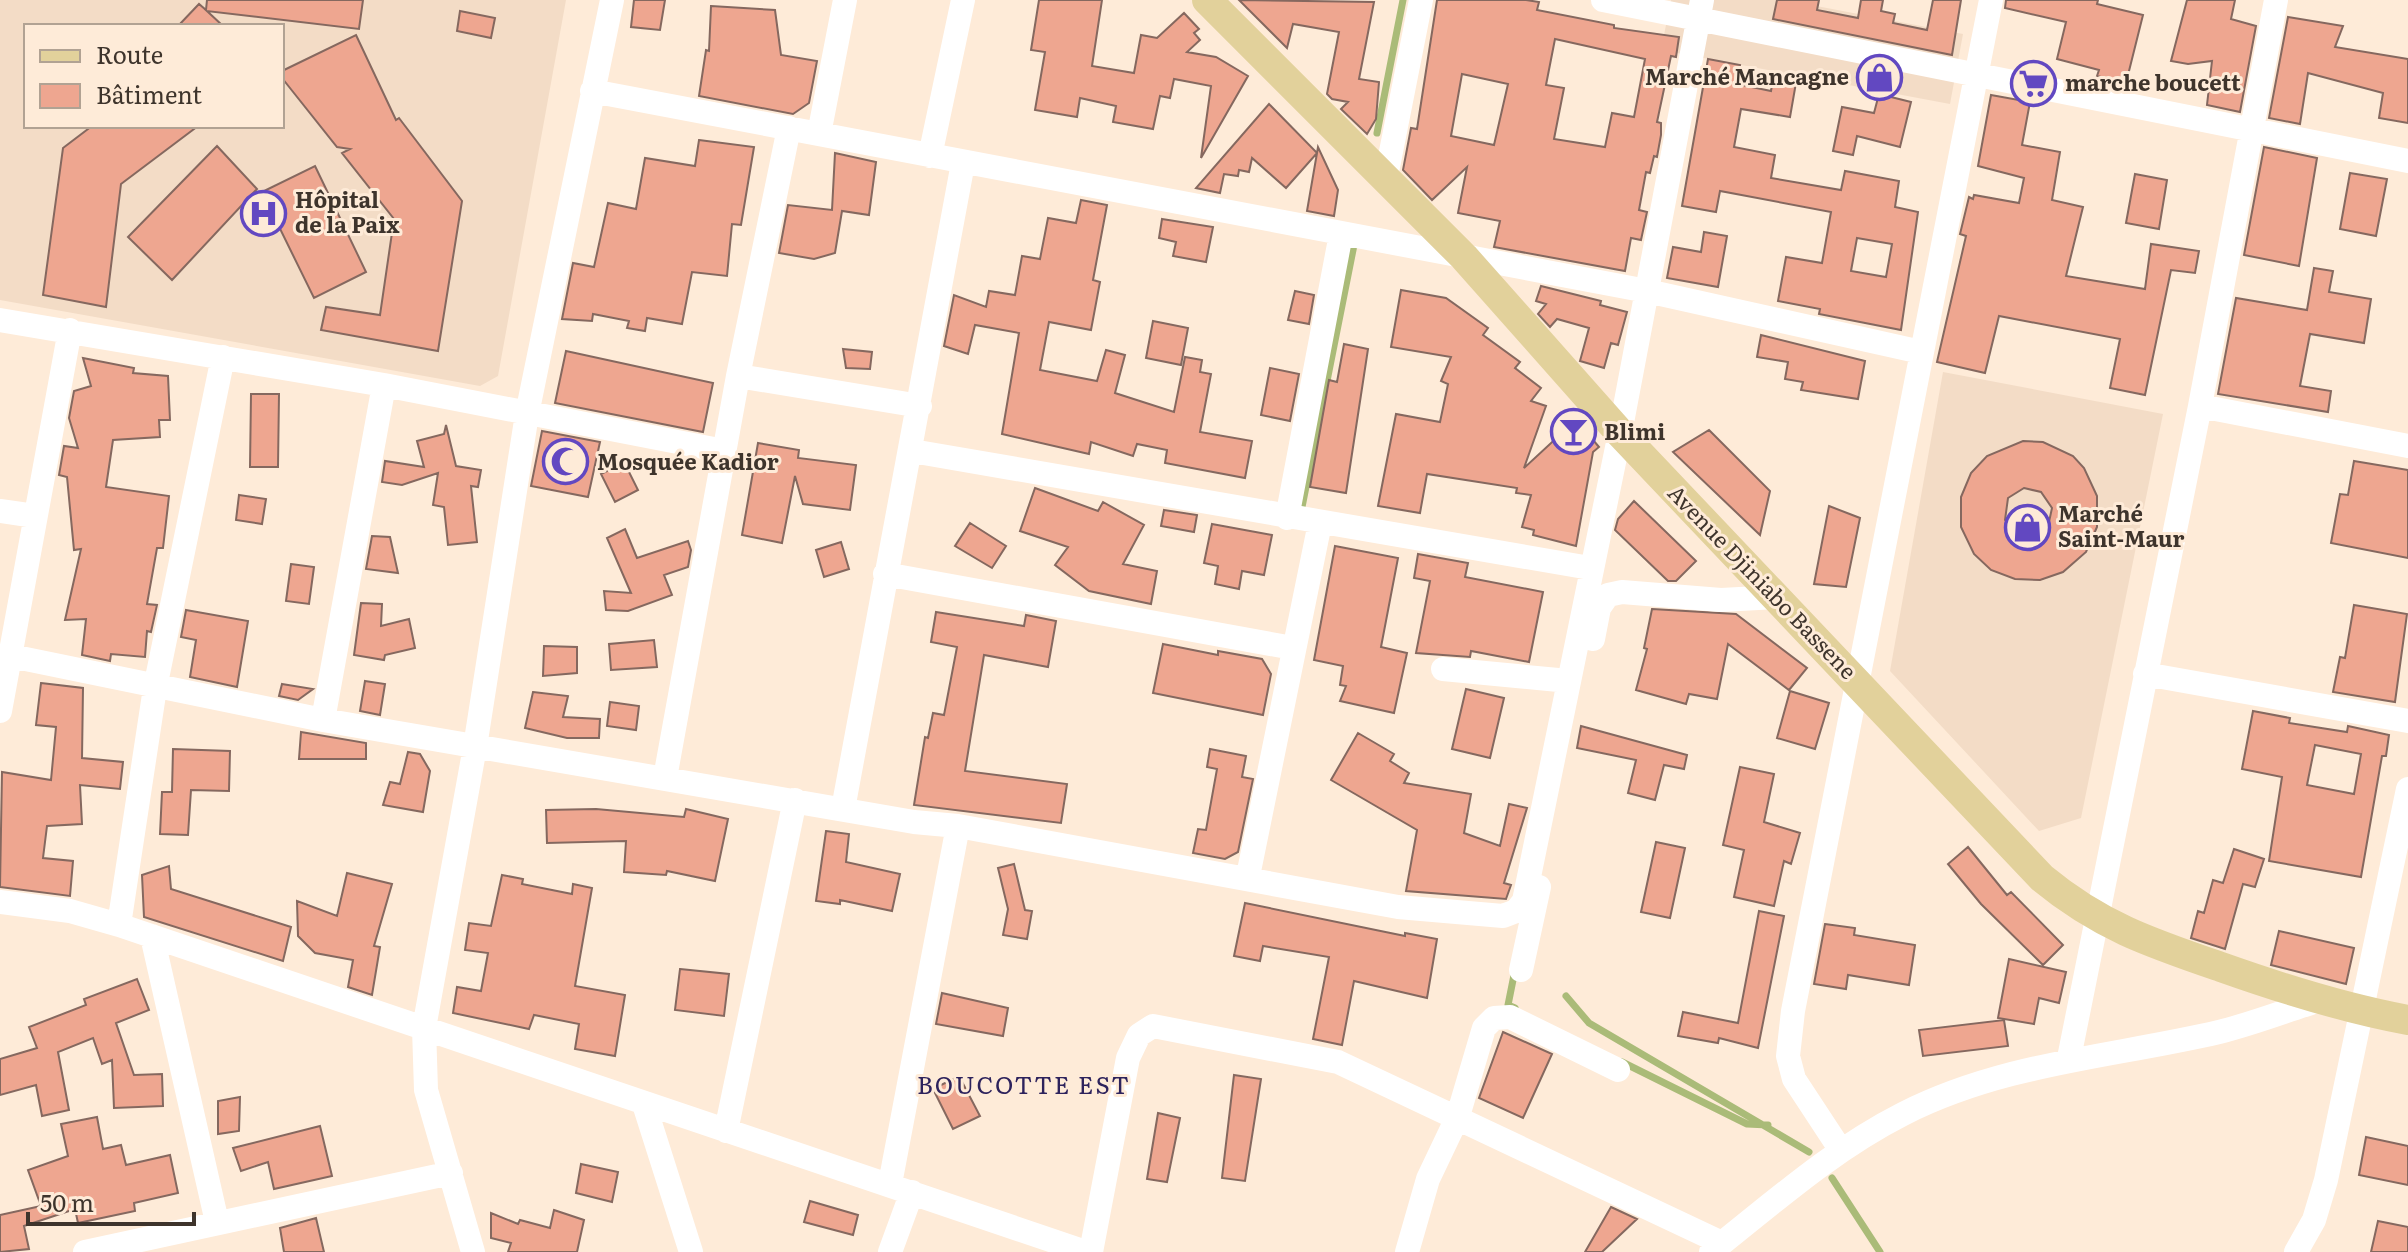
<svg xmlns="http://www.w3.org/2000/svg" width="2408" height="1252" font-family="Literata,serif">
<rect width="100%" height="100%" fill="#feebd8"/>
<path fill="#f3dcc6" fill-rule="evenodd" d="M0,0H566L498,376L480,386L0,300ZM26,26H282V126H26Z
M1671,0H1785L1963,34L1950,104L1661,50Z
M1943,372L2163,414L2081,818L2039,831L1890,671Z"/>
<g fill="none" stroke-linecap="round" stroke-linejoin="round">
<path stroke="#aabb78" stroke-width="7" d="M1377,133L1403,0
M1302,507L1354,245
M1566,996L1589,1023L1809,1152
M1515,1008L1508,1005L1515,970
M1622,1062L1747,1124L1768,1125
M1832,1178L1880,1252"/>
</g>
<path fill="#eea690" stroke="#85685f" stroke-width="2" fill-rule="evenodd" d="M207,0H363L359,29L207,11L223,26H178L199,4L206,10Z
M634,0H665L660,30L631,27Z
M1039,0H1102L1092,66L1134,73L1141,35L1157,38L1184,13L1199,29L1194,33L1200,40L1187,52L1216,57L1248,76L1201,158L1211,86L1174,79L1170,98L1160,96L1153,129L1113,122L1116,106L1080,98L1077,117L1035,110L1045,52L1031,50Z
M1239,0L1374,2L1359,79L1379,82L1376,119L1367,134L1341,109L1348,102L1332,99L1327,94L1339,32L1293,24L1287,48Z
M1437,0H1526L1539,2L1537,10L1614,25V28L1679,37L1676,57L1671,56L1657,122L1661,123V135L1657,157L1654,156L1650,173L1646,172L1639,210L1647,212L1641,240L1631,238L1625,271L1494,247L1500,221L1458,213L1467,167L1432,200L1403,170L1411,128L1417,129ZM1555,39L1645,59L1634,117L1612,113L1605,147L1554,139L1564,88L1546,85ZM1462,74L1508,84L1494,145L1451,136Z
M1777,0H1819L1817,10L1858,18L1861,0H1883L1881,11L1895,14L1893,23L1927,30L1933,0H1961L1952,55L1773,19Z
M2006,0H2098L2097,4L2143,15L2126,83L2097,76L2099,70L2057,59L2066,22L2005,8Z
M2187,0H2235L2231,19L2256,26L2240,112L2207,105L2212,61L2188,64L2171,61Z
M711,6L775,10L781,55L817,61L809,103L793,114L699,96L706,50L709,51Z
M460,11L495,18L491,38L457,31Z
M2288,17L2343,26L2335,47L2408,59V123L2379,118L2383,93L2308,73L2300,124L2269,118Z
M356,35L396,120L399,118L462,201L438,351L321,330L326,307L380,315L394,219L342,153L350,149L337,147L282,78V71Z
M1708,59L1740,65L1737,84L1771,91L1774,73L1797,77L1790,117L1741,109L1734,147L1775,155L1771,178L1841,190L1845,171L1899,181L1895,207L1918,212L1901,330L1819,314L1820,309L1778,301L1786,257L1822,263L1831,212L1720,191L1716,212L1682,206ZM1857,238L1892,244L1886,277L1851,271Z
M1879,94L1911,102L1900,147L1857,136L1853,155L1833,151L1842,107L1874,113Z
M1991,95L2030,102L2022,145L2060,152L2052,200L2083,207L2066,276L2145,289L2151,244L2199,251L2195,273L2171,270L2145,395L2110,388L2120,339L1999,316L1985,373L1937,362L1966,236L1960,234L1969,197L1973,199L1974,195L2019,203L2024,178L1978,166Z
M1269,104L1317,153L1318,147L1338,190L1334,216L1307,211L1317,153L1286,188L1252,158L1249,172L1239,170L1238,176L1224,174L1220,193L1196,188Z
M92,126H198L121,184L106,307L43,295L63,148Z
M699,140L754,147L741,225L732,224L727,276L692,272L682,324L647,318L645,331L627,328L629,321L593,314L592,321L562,319L573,263L594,267L608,203L636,209L645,158L695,166Z
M217,146L257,189L172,280L128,237Z
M2264,147L2317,158L2299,266L2244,255Z
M835,153L876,162L869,215L842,211L835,253L814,259L779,253L788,205L832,210Z
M315,166L366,272L314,298L262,192Z
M2350,173L2387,179L2376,236L2340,229Z
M2135,174L2167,180L2159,229L2126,223Z
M1081,200L1107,205L1093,280L1100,282L1091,330L1049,322L1040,370L1097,381L1106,350L1125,355L1115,393L1174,412L1185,357L1202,360L1200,372L1211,374L1200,432L1252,441L1245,478L1165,463L1167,450L1137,444L1133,456L1091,442L1089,454L1002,434L1019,333L975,325L968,354L944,346L954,295L986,307L989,291L1015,295L1022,256L1040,259L1048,218L1076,223Z
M1162,219L1213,227L1206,262L1173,256L1176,242L1159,238Z
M1704,232L1727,236L1718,287L1667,278L1673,247L1701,252Z
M2314,268L2333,271L2329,292L2371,299L2364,343L2310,334L2300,386L2331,391L2328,412L2218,394L2236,298L2307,310Z
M1541,286L1601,301L1600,305L1627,312L1618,345L1611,343L1604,368L1580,361L1589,328L1557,319L1550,327L1538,314L1546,304L1536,301Z
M1401,290L1446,298L1488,328L1483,335L1520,362L1515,368L1541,388L1531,401L1546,406L1524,468L1576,420L1599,447L1593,452L1576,546L1533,535L1534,530L1522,527L1531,495L1516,493L1517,488L1427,474L1420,513L1378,506L1396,414L1440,422L1448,384L1441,381L1451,357L1391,347Z
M1295,291L1314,295L1309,324L1288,320Z
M1153,321L1188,328L1181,365L1146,358Z
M1761,335L1865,361L1858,399L1801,390L1803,382L1785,379L1788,362L1757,357Z
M1344,344L1368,349L1346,493L1310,487L1329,380L1337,382Z
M843,349L872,352L870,369L846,368Z
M566,351L713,383L703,432L555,403Z
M83,358L134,368L133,373L168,376L170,420H159L160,437L113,440L106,487L169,496L163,548H157L147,604L157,605L151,632L147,631L145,657L111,654L110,661L82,655L86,619L65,620L81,549L74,550L67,477L59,475L64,446L78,448L69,418L74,391L91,386Z
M1270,368L1299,374L1290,421L1261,415Z
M251,394H279L278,467H250Z
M446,425L456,466L481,470L478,487L471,486L477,542L448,545L444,507L433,505L438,473L402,485L382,482L385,461L424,467L417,441L444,434Z
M1709,430L1770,491L1760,535L1673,452Z
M542,431L600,442L588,497L531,486Z
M2023,441L2043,442L2073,456L2084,468L2097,496V527L2086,552L2063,572L2040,580L2015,579L1991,570L1974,554L1961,527V497L1971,473L1987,456ZM2024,488L2041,492L2052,508L2049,522L2036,534H2018L2005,520L2008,498Z
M758,443L799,450L798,458L856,465L850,510L803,504L795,476L782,543L742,535Z
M2354,461L2408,470V558L2331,543L2340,494L2348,495Z
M624,462L638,490L615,502L601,474Z
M1035,488L1098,511L1103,502L1144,525L1123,564L1157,571L1151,604L1089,591L1055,565L1068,547L1020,531Z
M239,495L266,499L262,524L236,520Z
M1634,501L1696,561L1676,581H1668L1615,530L1618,519Z
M1829,506L1860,518L1846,587L1814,584Z
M1164,510L1197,515L1194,532L1161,526Z
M970,523L1006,546L992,568L955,546Z
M1212,524L1272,535L1264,575L1242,571L1239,589L1215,584L1218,566L1204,563Z
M625,529L637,558L688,541L691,550L688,567L664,575L672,595L628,611L606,610L604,591L631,593L607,538Z
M372,536L390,537L398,573L366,569Z
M841,542L849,569L824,577L816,550Z
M1335,546L1398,558L1381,647L1407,653L1394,713L1340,701L1346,686L1340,685L1343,666L1314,660Z
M1418,554L1468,563L1465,577L1543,592L1529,662L1471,651L1470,657L1416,653L1430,581L1414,578Z
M291,564L314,567L309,604L286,601Z
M361,603L382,604L381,626L409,619L415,648L385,655L384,660L354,655Z
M2354,605L2407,614L2395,702L2333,692L2340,657L2345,658Z
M1652,609L1736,614L1807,668L1789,690L1728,644L1717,699L1689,694L1686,704L1636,690L1647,649L1644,648Z
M186,610L248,621L237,687L190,677L196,640L181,637Z
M936,612L1024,626L1026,615L1056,621L1048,667L984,655L965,771L1067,784L1061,823L914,805L925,737L928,738L933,713L944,715L957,647L931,642Z
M654,640L657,667L611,670L609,644Z
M1163,644L1218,655V651L1262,659L1271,674L1263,715L1153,693Z
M544,646L577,647V673L543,676Z
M365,681L385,684L380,715L360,711Z
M41,683L83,688L82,758L123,762L120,789L80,785L82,824L47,826L43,858L73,861L70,896L0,887L2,772L51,780L56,727L36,725Z
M282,684L313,689L298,700L279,696Z
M1466,689L1504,698L1490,758L1452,749Z
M1790,691L1829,703L1815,749L1777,738Z
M533,692L568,696L563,717L600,719L599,738H567L525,728Z
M610,702L639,706L636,730L607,726Z
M2253,711L2290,718L2289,723L2347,732L2348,726L2389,735L2386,756H2382L2361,877L2269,861L2282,777L2242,769ZM2315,745L2361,754L2354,794L2307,785Z
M1581,726L1687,755L1684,769L1664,765L1655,800L1628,793L1636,760L1577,748Z
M301,732L366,743V759H299Z
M1358,733L1394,754L1390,761L1409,773L1404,783L1471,794L1464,833L1500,846L1509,804L1527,808L1504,883L1511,885L1506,899L1406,891L1417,830L1331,780Z
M173,749L230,751L229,791L191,790L188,835L160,834L162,792H172Z
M1210,749L1246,756L1242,777L1253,779L1238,852L1225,859L1193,853L1198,829L1206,830L1217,769L1207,767Z
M408,752L420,754L430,771L423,812L383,805L390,782L400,784Z
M1740,767L1774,774L1764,822L1800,833L1791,864L1784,861L1774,906L1734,897L1744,850L1723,845Z
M596,809L684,817L686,809L728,819L715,881L667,871L666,875L624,872L626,841L547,843L546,810Z
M826,831L849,834L846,862L900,874L892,911L840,900V904L816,901Z
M1656,842L1685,848L1670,918L1641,912Z
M1968,847L2007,895L2011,892L2063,945L2043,965L1981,904L1948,864Z
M2234,849L2264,859L2255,887L2243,884L2225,949L2191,938L2198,911L2204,913L2213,880L2223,883Z
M1014,864L1025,910L1032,911L1027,939L1003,935L1008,909L998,868Z
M169,866L171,889L291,927L283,961L144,917L142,875Z
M347,873L392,884L374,946L380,947L372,995L348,987L353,960L315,953L298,936L297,901L337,916Z
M502,875L523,879L522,884L572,894L573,884L592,888L575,986L625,995L615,1056L575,1049L579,1024L534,1015L529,1029L453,1013L457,987L481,991L488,953L465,950L469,923L491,926Z
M1245,903L1405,936V933L1437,939L1427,998L1354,981L1342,1045L1313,1039L1329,957L1263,946L1260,961L1234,956Z
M1759,911L1784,916L1758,1048L1719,1038L1718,1043L1678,1036L1683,1012L1738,1023Z
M1825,924L1855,928L1854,935L1915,945L1909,985L1848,975L1846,989L1814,984Z
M2279,931L2354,948L2346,984L2271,965Z
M2009,959L2066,972L2059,1003L2039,998L2034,1024L1998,1018Z
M680,969L729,974L724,1016L675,1010Z
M137,979L149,1010L116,1023L134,1075L162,1074L163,1106L114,1108L112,1060L102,1064L93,1038L58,1052L69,1110L42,1116L36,1085L0,1095V1059L37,1048L29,1027L86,1005L84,999Z
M942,993L1008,1008L1003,1036L936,1024Z
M2004,1020L2008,1046L1923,1056L1919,1030Z
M1503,1032L1552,1054L1523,1118L1479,1098Z
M1234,1075L1261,1079L1245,1181L1222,1178Z
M959,1076L980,1116L953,1129L933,1089Z
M240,1097L239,1131L218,1134V1101Z
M1158,1113L1180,1118L1167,1182L1147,1179Z
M97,1117L103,1149L121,1145L126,1165L170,1155L178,1193L134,1203L135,1211L78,1223L75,1209L24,1226L29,1249L0,1252V1215L41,1206L28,1170L68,1156L61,1124Z
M320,1126L332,1176L274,1189L268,1162L241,1171L233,1148Z
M2366,1137L2408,1146V1185L2359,1175Z
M581,1164L618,1172L612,1202L576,1193Z
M810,1201L858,1215L853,1235L804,1222Z
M1611,1207L1637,1219L1602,1252H1585Z
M554,1210L584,1220L577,1252H508L511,1243L491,1238V1213L518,1224L520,1220L550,1228Z
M316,1218L324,1252H284L280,1228Z
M2378,1221L2408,1227V1252H2371Z"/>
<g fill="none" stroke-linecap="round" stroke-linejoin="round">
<path stroke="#fff" stroke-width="24" d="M1603,0L2408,161
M592,91L1647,291L1921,352
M819,134L845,0
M930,156L963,0
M1386,177L1421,0
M0,320L384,385L724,451
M738,376L920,406
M2200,406L2408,446
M912,451L1590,568
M0,511L35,516
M1287,518L1341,234
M885,574L1293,648
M1593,639L1599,608L1608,595L1622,592L1721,600L1777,597
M11,656L323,720L914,822L958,826L1398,907L1503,916L1516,911L1524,901L1620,433L1702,0
M1443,669L1569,681
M2145,674L2408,721
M0,711L70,330
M323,720L384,385
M665,778L738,376L789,128
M843,809L963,163
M1248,876L1320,523
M0,902L70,911L119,925L1086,1252
M119,925L155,688L223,357
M152,936L217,1222
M1521,970L1539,887
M2069,1058L2200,406L2276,0
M644,1104L691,1252
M726,1131L795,800
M1840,1149L1794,1079L1788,1056L1793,1011L1991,0
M890,1184L958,826
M85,1252L451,1173
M473,1252L426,1090L424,1028L475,747L527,414L612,0
M890,1252L912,1192
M1091,1252L1128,1058L1139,1035L1153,1026L1338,1062L1722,1243
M1407,1252L1428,1179L1458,1116L1484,1028L1494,1018L1510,1017L1618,1070
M1711,1252C1773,1203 1832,1150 1903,1114C2003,1063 2112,1057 2219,1032C2252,1024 2285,1011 2317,1001
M2296,1252L2314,1220L2326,1180L2408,789"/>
<path stroke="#e2d19b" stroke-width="30" d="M1207,0L1464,257L1620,433L2042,878C2100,926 2151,943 2221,967C2283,989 2343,1008 2408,1020"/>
</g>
<defs>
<symbol id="shop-ring" viewBox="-11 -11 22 22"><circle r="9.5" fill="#feebd8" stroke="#6248c1" stroke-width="1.5"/><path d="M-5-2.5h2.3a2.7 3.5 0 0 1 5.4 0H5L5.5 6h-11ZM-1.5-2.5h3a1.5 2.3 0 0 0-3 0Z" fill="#6248c1"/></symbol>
<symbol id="supermarket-ring" viewBox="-11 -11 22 22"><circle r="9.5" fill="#feebd8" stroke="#6248c1" stroke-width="1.5"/><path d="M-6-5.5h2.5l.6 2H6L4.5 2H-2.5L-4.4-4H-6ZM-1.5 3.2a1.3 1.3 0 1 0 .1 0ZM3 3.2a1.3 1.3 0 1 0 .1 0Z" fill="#6248c1"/></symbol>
<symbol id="hospital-ring" viewBox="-11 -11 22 22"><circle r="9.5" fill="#feebd8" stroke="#6248c1" stroke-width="1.5"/><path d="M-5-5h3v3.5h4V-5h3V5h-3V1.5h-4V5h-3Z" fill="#6248c1"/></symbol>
<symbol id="bar-ring" viewBox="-11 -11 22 22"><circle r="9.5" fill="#feebd8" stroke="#6248c1" stroke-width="1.5"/><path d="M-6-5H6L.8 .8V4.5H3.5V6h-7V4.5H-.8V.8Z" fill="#6248c1"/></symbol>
<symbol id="mosque-ring" viewBox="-11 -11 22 22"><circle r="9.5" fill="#feebd8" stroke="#6248c1" stroke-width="1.5"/><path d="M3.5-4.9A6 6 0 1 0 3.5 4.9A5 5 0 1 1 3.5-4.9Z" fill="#6248c1"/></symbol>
</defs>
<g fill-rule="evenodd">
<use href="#shop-ring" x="1854" y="52" width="51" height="51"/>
<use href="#supermarket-ring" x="2008" y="58" width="51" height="51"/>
<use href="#hospital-ring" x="238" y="188" width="51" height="51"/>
<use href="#bar-ring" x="1548" y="406" width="51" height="51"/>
<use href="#mosque-ring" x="540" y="436" width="51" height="51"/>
<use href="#shop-ring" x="2002" y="502" width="51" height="51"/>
</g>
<g text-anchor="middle" stroke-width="6" stroke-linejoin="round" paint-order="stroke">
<g font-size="22" font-weight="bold" fill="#3e342c" stroke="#feebd8" text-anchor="start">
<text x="1849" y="85" text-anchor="end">Marché Mancagne</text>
<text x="2065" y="91">marche boucett</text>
<text x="295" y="208">Hôpital<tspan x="295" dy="25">de la Paix</tspan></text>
<text x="1604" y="440">Blimi</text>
<text x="597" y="470">Mosquée Kadior</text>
<text x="2058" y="522">Marché<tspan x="2058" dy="25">Saint-Maur</tspan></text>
</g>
<g font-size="22" fill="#3e342c" stroke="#feebd8">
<text transform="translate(1762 582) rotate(46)" y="8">Avenue Djiniabo Bassene</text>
</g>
<g font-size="24" letter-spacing="2" fill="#2d225c" stroke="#feebd8">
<text x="1024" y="1094">BOUCOTTE EST</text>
</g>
</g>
<rect x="24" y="24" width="260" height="104" fill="#feebd8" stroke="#b1a293" stroke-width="2"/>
<rect x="40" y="50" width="40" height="12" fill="#e2d19b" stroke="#b1a293" stroke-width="2"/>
<text x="96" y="64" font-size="24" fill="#3e342c">Route</text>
<rect x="40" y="84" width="40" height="24" fill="#eea690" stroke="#b1a293" stroke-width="2"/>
<text x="96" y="104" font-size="24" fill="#3e342c">Bâtiment</text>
<path d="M28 1212v12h166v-12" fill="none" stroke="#3e342c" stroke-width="4"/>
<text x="40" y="1212" font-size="24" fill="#3e342c" stroke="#feebd8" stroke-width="6" paint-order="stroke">50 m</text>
</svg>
